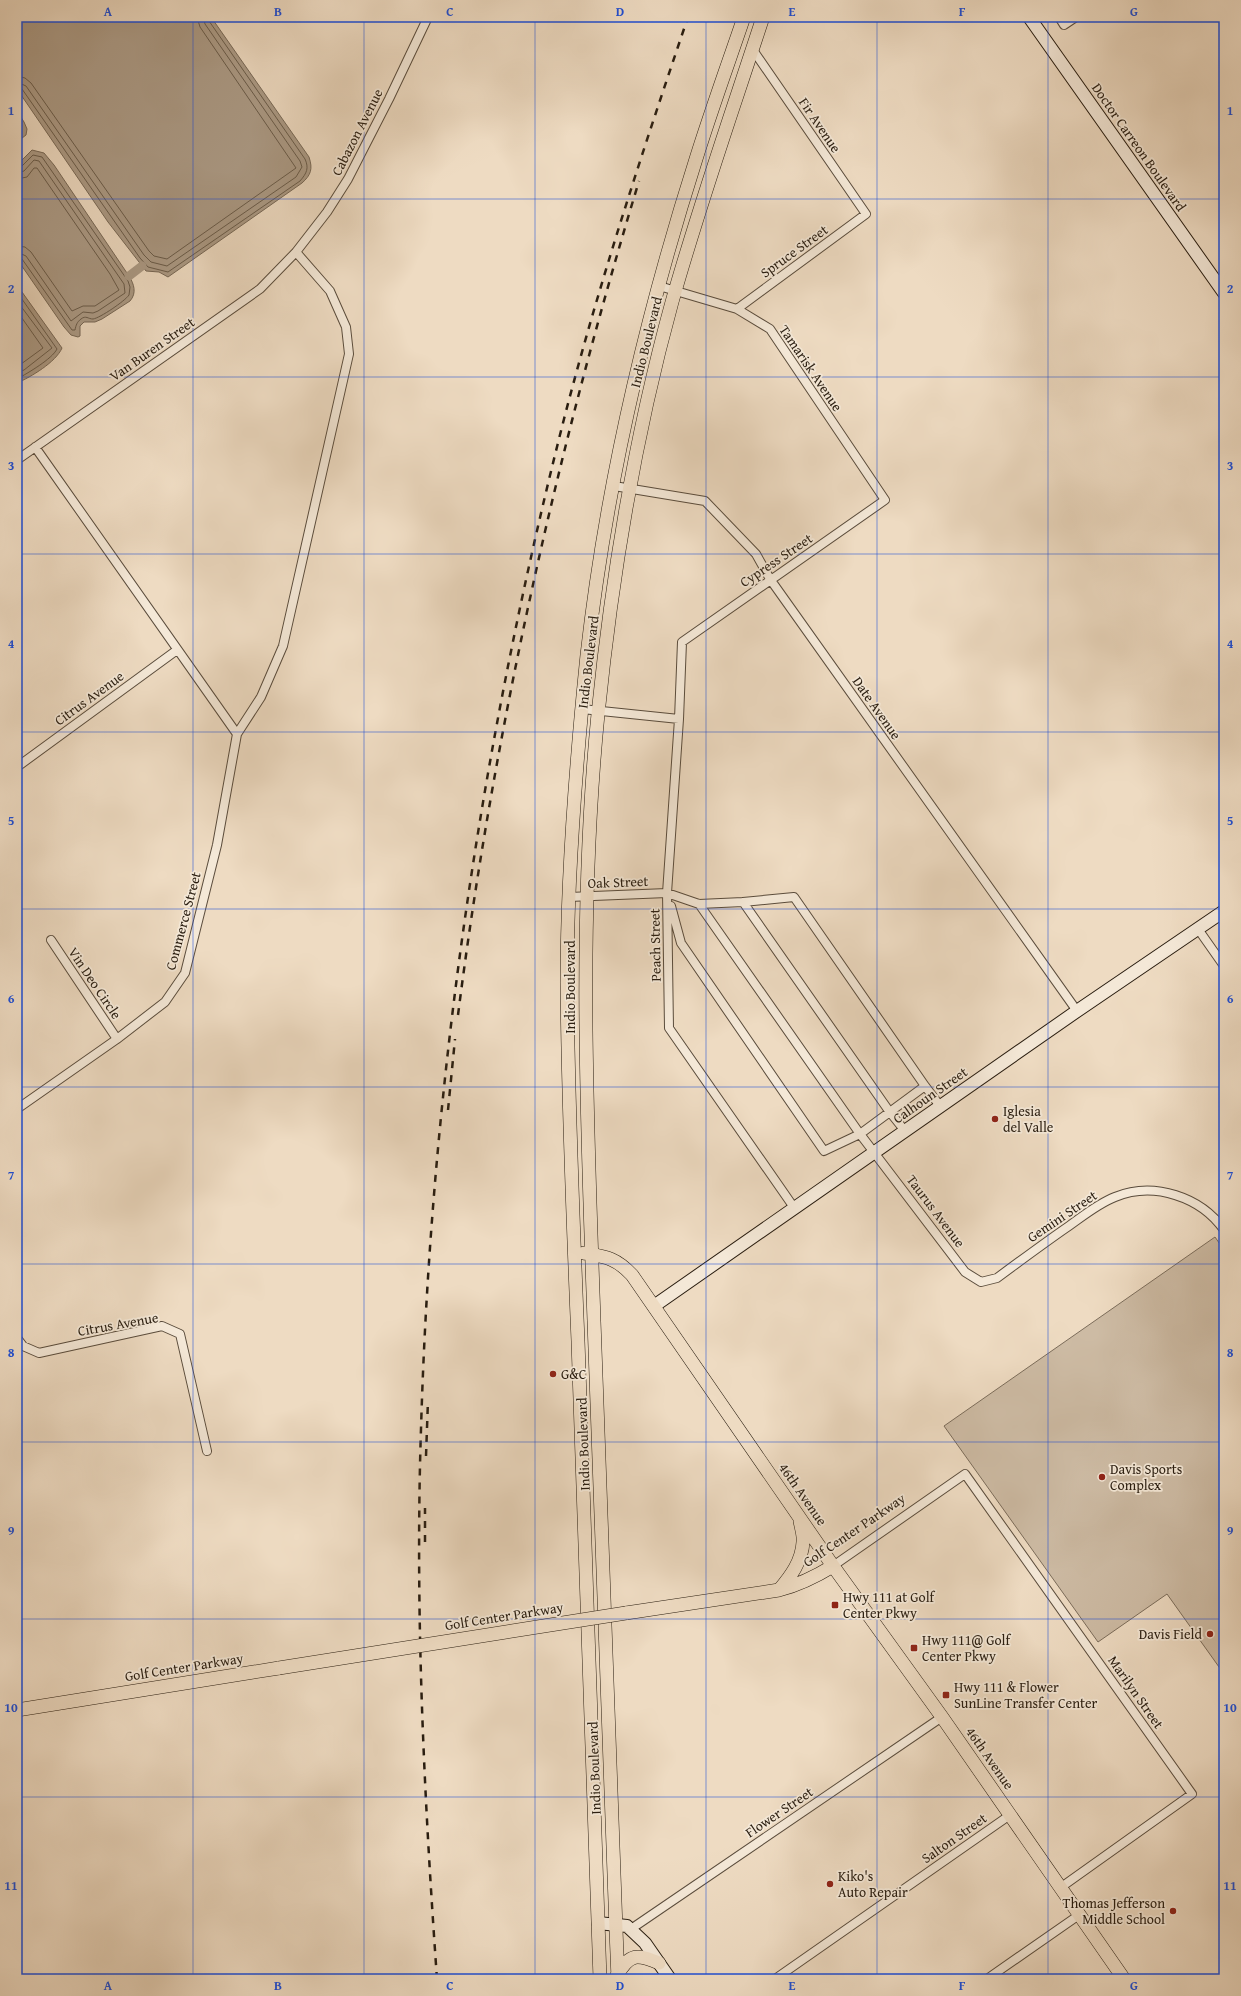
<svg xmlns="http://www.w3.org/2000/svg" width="1241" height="1996" font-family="'Gentium Book Plus',serif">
<rect width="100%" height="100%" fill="#eedbc2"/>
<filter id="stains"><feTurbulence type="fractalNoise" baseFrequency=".005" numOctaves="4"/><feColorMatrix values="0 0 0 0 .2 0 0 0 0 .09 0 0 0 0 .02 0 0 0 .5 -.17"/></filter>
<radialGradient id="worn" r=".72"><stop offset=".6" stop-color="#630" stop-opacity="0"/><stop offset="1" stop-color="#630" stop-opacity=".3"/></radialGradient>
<path fill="#cdbba4" stroke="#7b6c5a" d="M1215,1237L1224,1250V1674L1167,1594L1098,1642L944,1426Z"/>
<path fill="#ab9a85" stroke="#776856" d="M17,17H211L309,157C313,169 311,175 302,183L168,277L159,272L146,271L108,222L17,89Z
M17,111L24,122L27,129L26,135L17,142Z
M32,150L44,153L54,165L129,276C134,284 137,293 130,301L102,319L95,322H84L80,326V336L78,337L71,335L64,327L17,259V169L21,161Z
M17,285L62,348C56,362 31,377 17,383Z"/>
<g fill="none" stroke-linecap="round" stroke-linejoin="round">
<path stroke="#6a5c4a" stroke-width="1" d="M17,76L25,78L31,83L149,251L154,256L167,259L296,168L200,27L197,17
M17,82L26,86L144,255L151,262L167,266L296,177L302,167L300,161L205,24L203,17
M17,87L22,89L140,258L148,267L168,272L300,181C307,173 309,168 305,159L209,21L208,17
M17,168L21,167L33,155L42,157L128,281L130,287L129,295C125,301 100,318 93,319C88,319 86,315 81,319C77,322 76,325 75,330H72L22,259L17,257
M17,173L24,171L34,160L39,161L124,284L125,293L98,311L93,313L83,312L71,321L26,256L17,252
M17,179L27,177L34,168H37L110,274L119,290L95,306H83L72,311L31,252L25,247L17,246
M17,292L57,349C52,359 28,373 17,379
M17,301L52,348L24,370L17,373
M17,311L43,348L17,367"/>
<path stroke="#ab9a85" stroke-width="9" d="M129,276L142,266"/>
<defs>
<path id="street" d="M1059,17L1064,25L1076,17
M659,286L737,309L770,329L885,500L682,642L679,719L667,893L669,1028L795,1209
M737,309L866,214L753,50
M35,447L237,734
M17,460L260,289L296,252L327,212L348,179L389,99L428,17
M614,486L705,501L756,554L770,579L1077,1011
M582,709L679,719
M17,767L177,650
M569,897L667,893L699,904L743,902L889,1111L905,1131
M699,904L860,1134L965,1272L981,1282L997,1278C1020,1261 1043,1244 1066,1228C1082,1217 1097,1204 1115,1197C1154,1181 1201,1197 1224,1230
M671,906L681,943L824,1151L860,1134L925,1086L794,897L743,902
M1198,929L1224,966
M51,940L117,1039
M925,1086L940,1106
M17,1109L117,1039L165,1002L185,973L217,845L237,734L261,697L283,646L349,354L346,327L330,291L296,252
M17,1338L23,1346L39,1353L162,1326L180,1334L207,1451
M833,1566L965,1474L1192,1794L1060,1888
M631,1929L942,1717
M775,1979L1010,1815
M987,1979L1079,1915"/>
<path id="secondary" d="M1029,17L1224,293
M654,1306L1077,1011L1224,911
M598,1923L627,1926L645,1943L670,1979"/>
<path id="primary" d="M584,1253C607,1257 616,1258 632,1275L833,1566L942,1717L1124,1979
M779,1590C791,1576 802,1561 803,1542C804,1536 801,1527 800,1521
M626,1613L779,1590C799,1585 815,1577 833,1566
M17,1710L279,1668
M617,1975C630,1953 637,1954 659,1963
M600,1979C593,1766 585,1554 578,1341C573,1222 568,1102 567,983C567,873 576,763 587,655C606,487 645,319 696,159C711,111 728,64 744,17
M618,1979C609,1760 602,1541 594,1321C587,1119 578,916 598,714C612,575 635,436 672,302C699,206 732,112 763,17"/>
</defs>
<use href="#street" stroke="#5a4c3c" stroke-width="10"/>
<use href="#secondary" stroke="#291d10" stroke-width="14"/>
<use href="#primary" stroke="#291d10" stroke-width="14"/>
<use href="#street" stroke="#f4e8d7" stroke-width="8"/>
<use href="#secondary" stroke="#f4e8d7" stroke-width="12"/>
<use href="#primary" stroke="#eedbc2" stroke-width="13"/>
<path stroke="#291d10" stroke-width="2.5" stroke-dasharray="7 7" stroke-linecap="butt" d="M458,1015C494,732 556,454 639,181
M448,1110L455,1039
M426,1456L428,1400
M425,1542V1508
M437,1979C424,1796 415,1612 421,1429C431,1088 480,749 564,419C599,283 643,150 688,17"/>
<defs>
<path id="primary-bridge" d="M279,1668L626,1613"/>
</defs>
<use href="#primary-bridge" stroke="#291d10" stroke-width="14" stroke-linecap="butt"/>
<use href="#primary-bridge" stroke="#eedbc2" stroke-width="13"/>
</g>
<path fill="none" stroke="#1d4ed8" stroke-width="1" stroke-opacity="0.55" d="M193,17V1979M364,17V1979M535,17V1979M706,17V1979M877,17V1979M1048,17V1979M17,199H1224M17,377H1224M17,554H1224M17,732H1224M17,909H1224M17,1087H1224M17,1264H1224M17,1442H1224M17,1619H1224M17,1797H1224"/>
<g fill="#8f2418" stroke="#f4e8d7" stroke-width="1.5">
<circle cx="995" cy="1119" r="4"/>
<circle cx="553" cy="1374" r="4"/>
<circle cx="1102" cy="1477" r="4"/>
<rect x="831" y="1601" width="8" height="8" rx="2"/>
<circle cx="1210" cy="1634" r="4"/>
<rect x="910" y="1644" width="8" height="8" rx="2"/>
<rect x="942" y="1691" width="8" height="8" rx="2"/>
<circle cx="830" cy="1884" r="4"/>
<circle cx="1173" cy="1911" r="4"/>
</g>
<g text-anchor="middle" stroke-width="3.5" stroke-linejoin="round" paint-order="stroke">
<g font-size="14" fill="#291d10" stroke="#f4e8d7">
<text transform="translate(820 125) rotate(56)" y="5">Fir Avenue</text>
<text transform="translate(357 132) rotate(-63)" y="5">Cabazon Avenue</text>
<text transform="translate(1139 147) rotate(55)" y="5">Doctor Carreon Boulevard</text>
<text transform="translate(794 251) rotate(-36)" y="5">Spruce Street</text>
<text transform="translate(646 342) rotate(-76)" y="5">Indio Boulevard</text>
<text transform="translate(152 349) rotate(-35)" y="5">Van Buren Street</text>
<text transform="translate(811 368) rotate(56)" y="5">Tamarisk Avenue</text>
<text transform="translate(776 560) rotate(-34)" y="5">Cypress Street</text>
<text transform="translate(588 662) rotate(-83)" y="5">Indio Boulevard</text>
<text transform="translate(89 698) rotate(-36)" y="5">Citrus Avenue</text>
<text transform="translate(877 708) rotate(55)" y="5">Date Avenue</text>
<text transform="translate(618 882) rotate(-2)" y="5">Oak Street</text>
<text transform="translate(183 921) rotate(-75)" y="5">Commerce Street</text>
<text transform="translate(655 945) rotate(-91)" y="5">Peach Street</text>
<text transform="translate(95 983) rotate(56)" y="5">Vin Deo Circle</text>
<text transform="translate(570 987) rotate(-90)" y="5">Indio Boulevard</text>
<text transform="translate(930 1095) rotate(-35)" y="5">Calhoun Street</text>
<text transform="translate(936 1211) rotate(53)" y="5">Taurus Avenue</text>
<text transform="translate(1062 1216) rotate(-34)" y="5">Gemini Street</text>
<text transform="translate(118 1324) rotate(-10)" y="5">Citrus Avenue</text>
<text transform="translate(583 1444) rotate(-92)" y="5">Indio Boulevard</text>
<text transform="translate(803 1494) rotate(55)" y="5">46th Avenue</text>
<text transform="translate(854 1530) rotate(-34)" y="5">Golf Center Parkway</text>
<text transform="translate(504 1616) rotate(-9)" y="5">Golf Center Parkway</text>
<text transform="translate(184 1667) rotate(-9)" y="5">Golf Center Parkway</text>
<text transform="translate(1136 1692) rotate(55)" y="5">Marilyn Street</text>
<text transform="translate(990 1758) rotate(55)" y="5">46th Avenue</text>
<text transform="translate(594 1768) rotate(-92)" y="5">Indio Boulevard</text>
<text transform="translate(779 1812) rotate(-34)" y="5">Flower Street</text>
<text transform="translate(954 1838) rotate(-35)" y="5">Salton Street</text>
</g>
<g font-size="14" fill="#291d10" stroke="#f4e8d7" text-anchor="start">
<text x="1003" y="1116">Iglesia<tspan x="1003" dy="16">del Valle</tspan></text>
<text x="561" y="1379">G&amp;C</text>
<text x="1110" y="1474">Davis Sports<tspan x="1110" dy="16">Complex</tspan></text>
<text x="843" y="1602">Hwy 111 at Golf<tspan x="843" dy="16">Center Pkwy</tspan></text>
<text x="1202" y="1639" text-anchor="end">Davis Field</text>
<text x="922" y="1645">Hwy 111@ Golf<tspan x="922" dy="16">Center Pkwy</tspan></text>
<text x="954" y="1692">Hwy 111 &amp; Flower<tspan x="954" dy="16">SunLine Transfer Center</tspan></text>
<text x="838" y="1881">Kiko's<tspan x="838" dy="16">Auto Repair</tspan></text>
<text x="1165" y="1908" text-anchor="end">Thomas Jefferson<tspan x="1165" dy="16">Middle School</tspan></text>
</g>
</g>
<rect width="1241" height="1996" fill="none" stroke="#eedbc2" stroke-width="44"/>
<rect x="22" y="22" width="1197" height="1952" fill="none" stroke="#1d4ed8" stroke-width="1.5"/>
<g font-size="13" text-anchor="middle" font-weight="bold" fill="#1d4ed8">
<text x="108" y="16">A</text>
<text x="278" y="16">B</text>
<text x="450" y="16">C</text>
<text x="620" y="16">D</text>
<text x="792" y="16">E</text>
<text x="962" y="16">F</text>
<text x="1134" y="16">G</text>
<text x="11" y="115">1</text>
<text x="1230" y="115">1</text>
<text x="11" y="293">2</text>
<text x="1230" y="293">2</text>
<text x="11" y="470">3</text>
<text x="1230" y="470">3</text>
<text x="11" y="648">4</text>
<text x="1230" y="648">4</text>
<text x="11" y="825">5</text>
<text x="1230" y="825">5</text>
<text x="11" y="1003">6</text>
<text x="1230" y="1003">6</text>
<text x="11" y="1180">7</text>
<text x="1230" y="1180">7</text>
<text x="11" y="1357">8</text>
<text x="1230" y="1357">8</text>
<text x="11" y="1535">9</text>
<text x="1230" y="1535">9</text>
<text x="11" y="1712">10</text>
<text x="1230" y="1712">10</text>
<text x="11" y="1890">11</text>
<text x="1230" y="1890">11</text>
<text x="108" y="1990">A</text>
<text x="278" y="1990">B</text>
<text x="450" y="1990">C</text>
<text x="620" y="1990">D</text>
<text x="792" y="1990">E</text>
<text x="962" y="1990">F</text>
<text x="1134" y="1990">G</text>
</g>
<rect width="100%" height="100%" filter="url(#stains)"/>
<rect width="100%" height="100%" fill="url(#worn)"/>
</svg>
